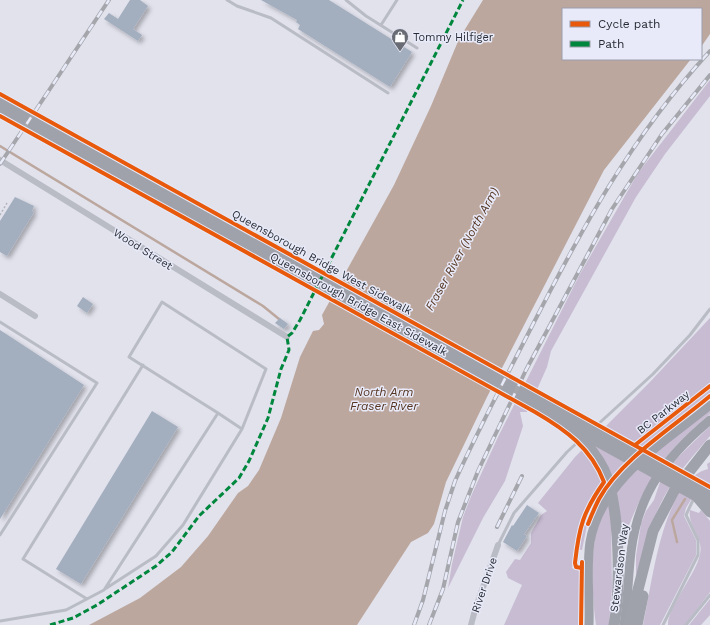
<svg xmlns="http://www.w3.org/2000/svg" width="710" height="625" font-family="'Work Sans',sans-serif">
<defs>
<filter id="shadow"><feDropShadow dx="3" dy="3" stdDeviation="2" flood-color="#0004"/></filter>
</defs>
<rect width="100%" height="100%" fill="#e1e2ec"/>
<path fill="#c8bcd3" d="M710,80V96L665,154L636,197L551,351L547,367L527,412H520L523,426L505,481L483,518L448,588L452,564L463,517L472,494L498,437L580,274L638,173Z
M710,318V395L610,477L594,506L588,520L582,550L576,549L572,568L580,571V625H504L522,585L508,578L506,572L515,559L520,560L531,543V533L541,515L547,511L538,503L575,457L649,383Z
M710,410V414C668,449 650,474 629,525L611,524L612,587L609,625H596C592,597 590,551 598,525C612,480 675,438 710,410Z
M710,426V436C694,455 677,473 665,495C651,520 645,549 636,576V556L641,524L646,511L654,500L660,482L672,463Z
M710,462V485L702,481L686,508L684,516L696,540V555L660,625H643C652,586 662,480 708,469L707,464Z
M690,510L699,513L701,510L710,521V592L685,625H668C667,608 697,573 700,554C704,537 687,526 690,510Z
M710,599V615L701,625H689Z"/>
<path fill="#bca79e" d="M483,0H710V34L701,47V9H563V59H691L604,170L487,397L446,482L434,524L428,533L411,542L357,625H89L140,598L181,567L208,536L238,493L248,486L259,470L281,418L300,357L313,331L319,330L324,324L322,315L394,185L431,106L459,39Z"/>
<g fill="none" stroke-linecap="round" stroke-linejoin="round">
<path stroke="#bca79e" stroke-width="2.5" d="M0,146L263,306L279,319
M677,542L672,520L685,499"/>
</g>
<path fill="#a3aebf" filter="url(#shadow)" d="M130,0H140L148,6L133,29L142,35L138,41L104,19L109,13L118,19Z
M261,0H329L412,52L390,87L298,29L300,25L296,22L297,20Z
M15,197L34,206L32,211L34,212L7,256L0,252V221Z
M83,297L93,304L87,313L77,306Z
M280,318L288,324L284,329L275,323Z
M0,330L84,385L0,519Z
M152,411L178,427L81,584L56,569Z
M527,505L539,513L524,534L527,536L517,551L503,542L512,525L513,526Z"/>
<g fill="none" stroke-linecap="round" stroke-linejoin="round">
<path stroke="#b2b5be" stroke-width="1.5" stroke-dasharray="2 2" stroke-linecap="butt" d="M0,215L7,203"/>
<path stroke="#babcc5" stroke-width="3" d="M227,0L237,6L271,18L388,93
M346,0L366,16L417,48
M381,25L397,0
M0,322L97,383L0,535
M595,427L653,374L690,335L710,309
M498,545L514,513L567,452L580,440
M105,589L156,556L183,525L242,429
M87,599L23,559L143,365
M0,621L66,610L104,590L218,413L129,357L162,302L266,369L242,429L218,413
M663,625L698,555V540L686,515L694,498
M686,625L710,595"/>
<path stroke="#babcc5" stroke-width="6" d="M0,160L287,337
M0,294L35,316
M471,625L475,610L498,545"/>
<path stroke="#9fa1aa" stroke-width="9" d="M589,625C590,598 586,570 590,542C601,479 664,443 710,405
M624,625C628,601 628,576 631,552C638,493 666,457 710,420"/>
<path stroke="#a0a2ab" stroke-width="11" d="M0,100L710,494
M0,110L698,497L710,501
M576,433C587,444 597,456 604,470C620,504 621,587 614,625
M698,498L710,512
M629,625L653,531L674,491L710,445
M637,625L643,596"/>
<defs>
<path id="rail" d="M0,164L109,0
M497,527L522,476
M414,625L423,600L445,511L455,481C478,430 504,381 529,332C582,228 631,137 710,51
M429,625L443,589L458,522L478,471L526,370L612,209L662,134L710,75"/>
</defs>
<use href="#rail" stroke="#a4a6ac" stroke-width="4"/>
<use href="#rail" stroke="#e8eaf9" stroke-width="2.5" stroke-dasharray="8" stroke-linecap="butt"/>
<path stroke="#00873e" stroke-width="3" stroke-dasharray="6 3" stroke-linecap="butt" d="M50,625L73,618L97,605L156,566L172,552L199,516L239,478L249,461L268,418L281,369L289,350L287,337L292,333L300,320L463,0"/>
<defs>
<path id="cycleway" d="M0,94L710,487
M0,116L535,412C566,430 591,448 604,482C583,512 579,527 575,563L576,567L582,568
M635,445L710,386
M588,524C591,516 595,507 599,499C621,459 676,425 710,396
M581,625L582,562"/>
</defs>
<use href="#cycleway" stroke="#e8eaf9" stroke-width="6"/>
<use href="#cycleway" stroke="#e8590c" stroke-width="4"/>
</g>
<defs>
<symbol id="shop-pin" viewBox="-11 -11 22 30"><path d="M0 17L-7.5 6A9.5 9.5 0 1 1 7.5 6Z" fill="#696c75" stroke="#e8eaf9"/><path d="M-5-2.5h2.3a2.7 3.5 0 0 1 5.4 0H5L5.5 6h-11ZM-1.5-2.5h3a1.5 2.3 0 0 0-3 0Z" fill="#fff"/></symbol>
</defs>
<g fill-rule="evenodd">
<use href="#shop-pin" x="390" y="27" width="20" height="27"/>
</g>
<g text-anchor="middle" stroke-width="3" stroke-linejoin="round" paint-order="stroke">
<g font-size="11" fill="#282d35" stroke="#e8eaf9" text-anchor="start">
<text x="413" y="41">Tommy Hilfiger</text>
</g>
<g font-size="11" fill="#282d35" stroke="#e8eaf9">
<text transform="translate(143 249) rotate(32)" y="4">Wood Street</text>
<text transform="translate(322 262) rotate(29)" y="4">Queensborough Bridge West Sidewalk</text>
<text transform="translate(359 304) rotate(29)" y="4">Queensborough Bridge East Sidewalk</text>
<text transform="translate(663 412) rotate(-38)" y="4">BC Parkway</text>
<text transform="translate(619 568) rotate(-83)" y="4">Stewardson Way</text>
<text transform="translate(484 585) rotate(-71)" y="4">River Drive</text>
</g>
<g font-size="12" font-style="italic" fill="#553520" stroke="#e8eaf9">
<text transform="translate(462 249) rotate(-61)" y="4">Fraser River (North Arm)</text>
<text x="384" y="396">North Arm<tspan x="384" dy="14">Fraser River</tspan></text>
</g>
</g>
<rect x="562" y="8" width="140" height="52" fill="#e8eaf9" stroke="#9b9eab"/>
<rect x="570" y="21" width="20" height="6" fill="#e8590c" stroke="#9b9eab"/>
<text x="598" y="28" font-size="12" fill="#282d35">Cycle path</text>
<rect x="570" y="41" width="20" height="6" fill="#00873e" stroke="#9b9eab"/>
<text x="598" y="48" font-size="12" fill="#282d35">Path</text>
</svg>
